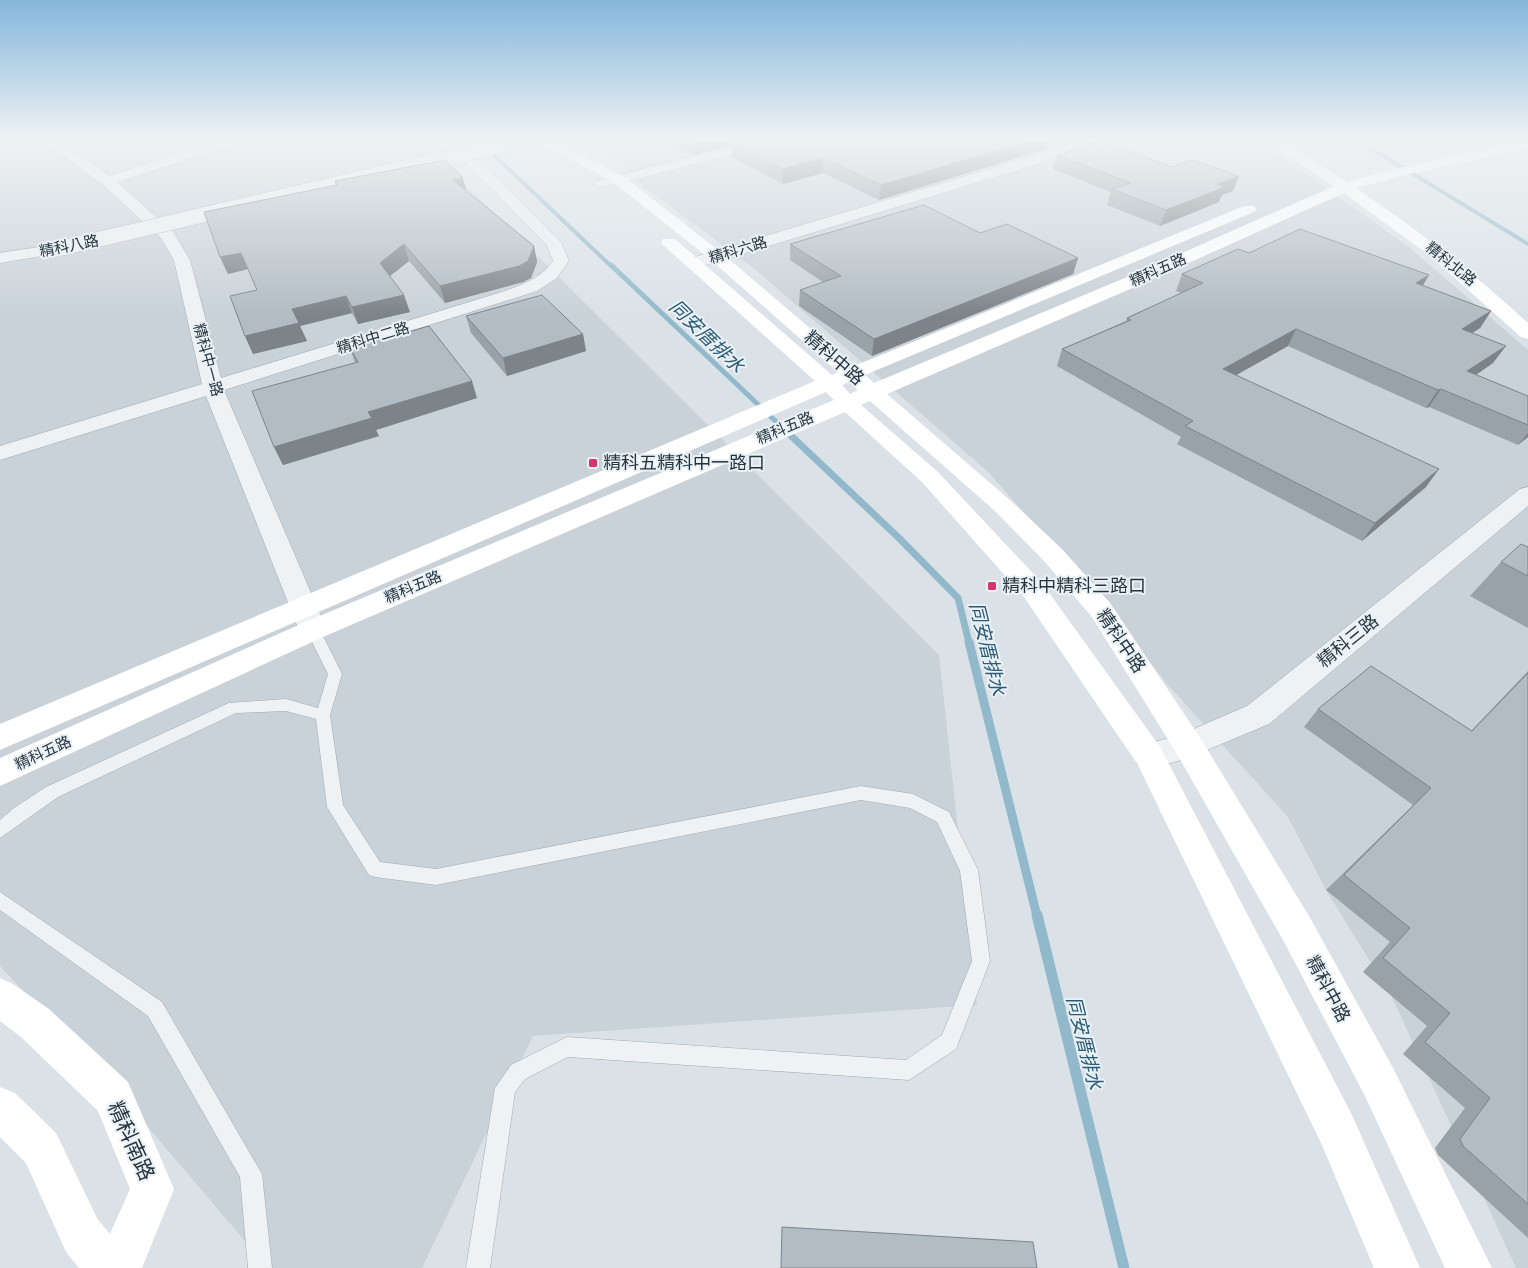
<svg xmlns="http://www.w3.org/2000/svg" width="1528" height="1268" font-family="'Public Sans','Noto Sans TC',sans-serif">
<rect width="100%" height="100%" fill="#dbe2e7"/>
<path fill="#c9d2d9" d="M0,138H384L441,160L939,655L977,1005L533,1036L422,1268H268L142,1120L0,966Z
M610,138H1252L1315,180L1409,247L1528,350V1268H1516L1392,997L1326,890L1288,817L1168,685L1081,576L987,471L757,271L644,187L606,149Z"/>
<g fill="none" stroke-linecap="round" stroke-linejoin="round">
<path stroke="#92b9cb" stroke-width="4" d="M476,138L612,267
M1354,138L1528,244"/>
<path stroke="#92b9cb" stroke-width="5" d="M611,265L786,431"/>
<path stroke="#92b9cb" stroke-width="7" d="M785,430L900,539L958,598L969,643"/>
<path stroke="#92b9cb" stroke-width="9" d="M969,642L1037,916"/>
<path stroke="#92b9cb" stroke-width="11" d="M1037,915L1124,1268"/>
<defs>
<path id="lane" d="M313,625L318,626L342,674L330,715L343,805L380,862L436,869L861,786L913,794L949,812L978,870L990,961L956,1049L909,1080L568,1057L525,1079L515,1092L490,1268H466L495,1088L511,1065L567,1037L906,1060L942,1035L972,961L960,871L937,822L910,808L861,800L436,885L375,877L369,875L327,807L316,719L286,711L236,713L58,797L0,838V820L14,808L46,787L229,703L286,699L318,708L328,674L306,630Z
M0,892L162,1002L262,1174L272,1268H248L240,1177L148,1016L0,910Z"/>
<path id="street" d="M38,138H53L109,176L225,138H245L244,141L117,182L173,232L190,260L221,378L502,292C521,285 541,279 553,261L546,244L462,160L423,138L447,139L472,154L561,242L569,261L557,278L537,291L224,390L327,630L323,637L313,640L303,637L299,630L206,396L0,460V446L202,384L174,260L161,238L102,184Z
M767,138H789L788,141L600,188L593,184L595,181Z
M1084,138H1103L1034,165L700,267H688L686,263L688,259L1024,159Z
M1512,138H1528V148Z
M53,245L59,247L61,250L59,253L0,263V253Z
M1528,487V506L1269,724L1188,758L1149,769L1138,765L1133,756L1138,747L1182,734L1247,706L1520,489Z"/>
</defs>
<use href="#lane" stroke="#a0aab1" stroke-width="1"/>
<use href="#street" stroke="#a0aab1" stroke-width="1"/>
<use href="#lane" fill="#eef2f5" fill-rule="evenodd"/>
<use href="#street" fill="#eef2f5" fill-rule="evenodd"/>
<path fill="#fff" fill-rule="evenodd" d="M529,138H546L623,176L722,253L854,366L1244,206H1254L1257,209L1254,212L865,375L874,383L1139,272L1334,186L1261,138H1277L1347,182L1398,168L1528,140V148L1401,176L1356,188C1417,229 1474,273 1528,323V339L1521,337L1430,256L1344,193L1151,280L887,394L1011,501L1063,550L1110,603L1199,736L1309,916L1393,1068L1492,1268H1445L1365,1096L1283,940L1177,754L1092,617L1045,562L995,511L870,401L861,405L938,472L1042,583L1160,747L1351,1113L1420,1268H1374L1321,1143L1138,765L1024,597L922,482L845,412L323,637L0,786V758L303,623L834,400L826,392L0,750V724L815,381L663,245L661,242L663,239H675L832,375L838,372L710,259L613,182ZM849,382L858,390L850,394L842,385Z
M0,978L13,984L49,1009L128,1082L174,1189L142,1268H79L66,1252L26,1163L0,1137V1087L15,1093L56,1133L98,1220L110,1234L130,1189L98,1111L21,1037L0,1021Z"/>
<defs>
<path id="street-bridge" d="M53,250L516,142"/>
</defs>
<use href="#street-bridge" stroke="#a0aab1" stroke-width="16" stroke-linecap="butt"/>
<use href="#street-bridge" stroke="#eef2f5" stroke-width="15"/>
</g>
<path fill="#99a2a9" d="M667,138H788L790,139L795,138H1049L1046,149L879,200L823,173L783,184L732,157L731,145L693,155L668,141Z
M1057,155L1233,191L1222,195L1219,202L1160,226L1107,205L1111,192L1053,169Z
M335,181L466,190L534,246L537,262L531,278L523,282L445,303L409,261L390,276L410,312L358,324L352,313L300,326L307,341L253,354L245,336L257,290L248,269L228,274L220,257L336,185Z
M980,233L1078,258L1073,274L872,356L799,306L800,290L823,282L790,260V244Z
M1249,253L1423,285L1491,311L1480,328L1472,333L1493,363L1476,375L1528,396V437L1518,445L1429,407L1426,408L1288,346L1236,375L1426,487L1362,541L1177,444L1181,437L1057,366L1062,349L1126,321L1127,318L1181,293L1176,291L1182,274Z
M466,316L583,334L586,351L507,376L471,333Z
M350,348L477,398L376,430L379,436L283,465L274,447L355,363Z
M1528,547V628L1470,596L1501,562Z
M1528,671V1238L1438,1155L1435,1148L1465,1108L1403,1054L1427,1026L1363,972L1390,942L1326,890L1413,805L1304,727L1318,709L1471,731Z"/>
<path fill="#7d8489" d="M700,138H758L731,143V145L693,155L692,140Z
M1038,138H1049L1046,149L879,200L881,185Z
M823,158V173L783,184V169Z
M1239,176L1233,191L1222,195L1219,202L1160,226L1166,210L1217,184Z
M463,178L467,193L453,180Z
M404,244L409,261L385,280L380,263Z
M534,246L537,262L531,278L523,282L445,303L440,286Z
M241,253L248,269L228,274L220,257Z
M1078,258L1073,274L872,356L874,339Z
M1429,275L1419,292L1416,283Z
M404,295L410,312L358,324L352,307Z
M346,296L352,313L300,326L307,341L253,354L245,336L292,309Z
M1491,311L1480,328L1451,346L1462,329Z
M1296,329L1288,346L1215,387L1223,369Z
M583,334L586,351L507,376L503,358Z
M1506,346L1493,363L1455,389L1467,371Z
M472,381L477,398L376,430L379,436L283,465L274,447L368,412Z
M1441,389L1429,407L1426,408L1438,390Z
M1528,433V437L1518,445Z
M1439,469L1426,487L1362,541L1375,523Z"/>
<path fill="#b2bcc4" stroke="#7d8489" d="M688,138H700L692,140Z
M749,138H788L790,139L795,138H1038L881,185L823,158L783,169L731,143Z
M1100,141L1172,167L1192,160L1239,176L1217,184L1225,187L1166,210L1112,189L1131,183L1057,155Z
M445,160L463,178L453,180L534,246L528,261L519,266L440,286L404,244L380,263L404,295L352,307L346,296L292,309L299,323L245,336L230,296L257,290L241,253L220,257L204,212L337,185L335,181Z
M924,205L980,233L1007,224L1078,258L874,339L800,290L841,276L790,244Z
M1300,229L1429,275L1416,283L1491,311L1462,329L1506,346L1467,371L1528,396V425L1441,389L1438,390L1296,329L1223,369L1439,469L1375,523L1185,426L1193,421L1062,349L1131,320L1127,318L1203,283L1182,274L1238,249L1249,253Z
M542,295L583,334L503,358L466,316Z
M429,326L472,381L368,412L372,418L274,447L252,391L358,362L350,348Z
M1521,544L1528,547V576L1501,562Z
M1371,666L1472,731L1528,673V1204L1463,1146L1460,1139L1490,1098L1425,1042L1450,1013L1383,958L1410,928L1344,875L1431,788L1318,709Z
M782,1227L1033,1242L1037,1268H781Z"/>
<linearGradient id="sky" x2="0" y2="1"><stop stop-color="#85b6dc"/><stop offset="0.44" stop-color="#eff2f4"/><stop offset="1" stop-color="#eff2f4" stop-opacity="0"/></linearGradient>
<rect width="1528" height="316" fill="url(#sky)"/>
<g fill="#d9336d" stroke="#eaf1f5" stroke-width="2">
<rect x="588" y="458" width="10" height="10" rx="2.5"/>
<rect x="987" y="581" width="10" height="10" rx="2.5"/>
</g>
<g text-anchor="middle" stroke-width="4" stroke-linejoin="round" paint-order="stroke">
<g font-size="15" fill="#24333e" stroke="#eaf1f5">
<text transform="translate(69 246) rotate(-11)" y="5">精科八路</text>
<text transform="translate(738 250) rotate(-17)" y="5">精科六路</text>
<text transform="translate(1451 264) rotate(39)" y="5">精科北路</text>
<text transform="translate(1158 270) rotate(-24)" y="5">精科五路</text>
<text transform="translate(373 338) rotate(-17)" y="5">精科中二路</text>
<text transform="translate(208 360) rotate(75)" y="5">精科中一路</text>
<text transform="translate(785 428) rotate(-23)" y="5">精科五路</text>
<text transform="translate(413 587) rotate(-23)" y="5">精科五路</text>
<text transform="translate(43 753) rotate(-25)" y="5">精科五路</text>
</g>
<g font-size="18" fill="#24333e" stroke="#eaf1f5">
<text transform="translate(834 358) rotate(41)" y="6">精科中路</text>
<text transform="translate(1121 641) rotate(56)" y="6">精科中路</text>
<text transform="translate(1348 641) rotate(-39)" y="6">精科三路</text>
<text transform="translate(1328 989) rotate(62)" y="6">精科中路</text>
</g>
<g font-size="18" fill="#24333e" stroke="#eaf1f5" text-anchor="start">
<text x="603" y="469">精科五精科中一路口</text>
<text x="1002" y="592">精科中精科三路口</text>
</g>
<g font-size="19" font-style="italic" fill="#2b5b75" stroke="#eaf1f5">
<text transform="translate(707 336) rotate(44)" y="7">同安厝排水</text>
<text transform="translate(988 649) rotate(76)" y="7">同安厝排水</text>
<text transform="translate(1085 1043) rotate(76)" y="7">同安厝排水</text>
</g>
<g font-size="21" fill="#24333e" stroke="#eaf1f5">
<text transform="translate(131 1141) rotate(66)" y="7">精科南路</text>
</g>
</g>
</svg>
